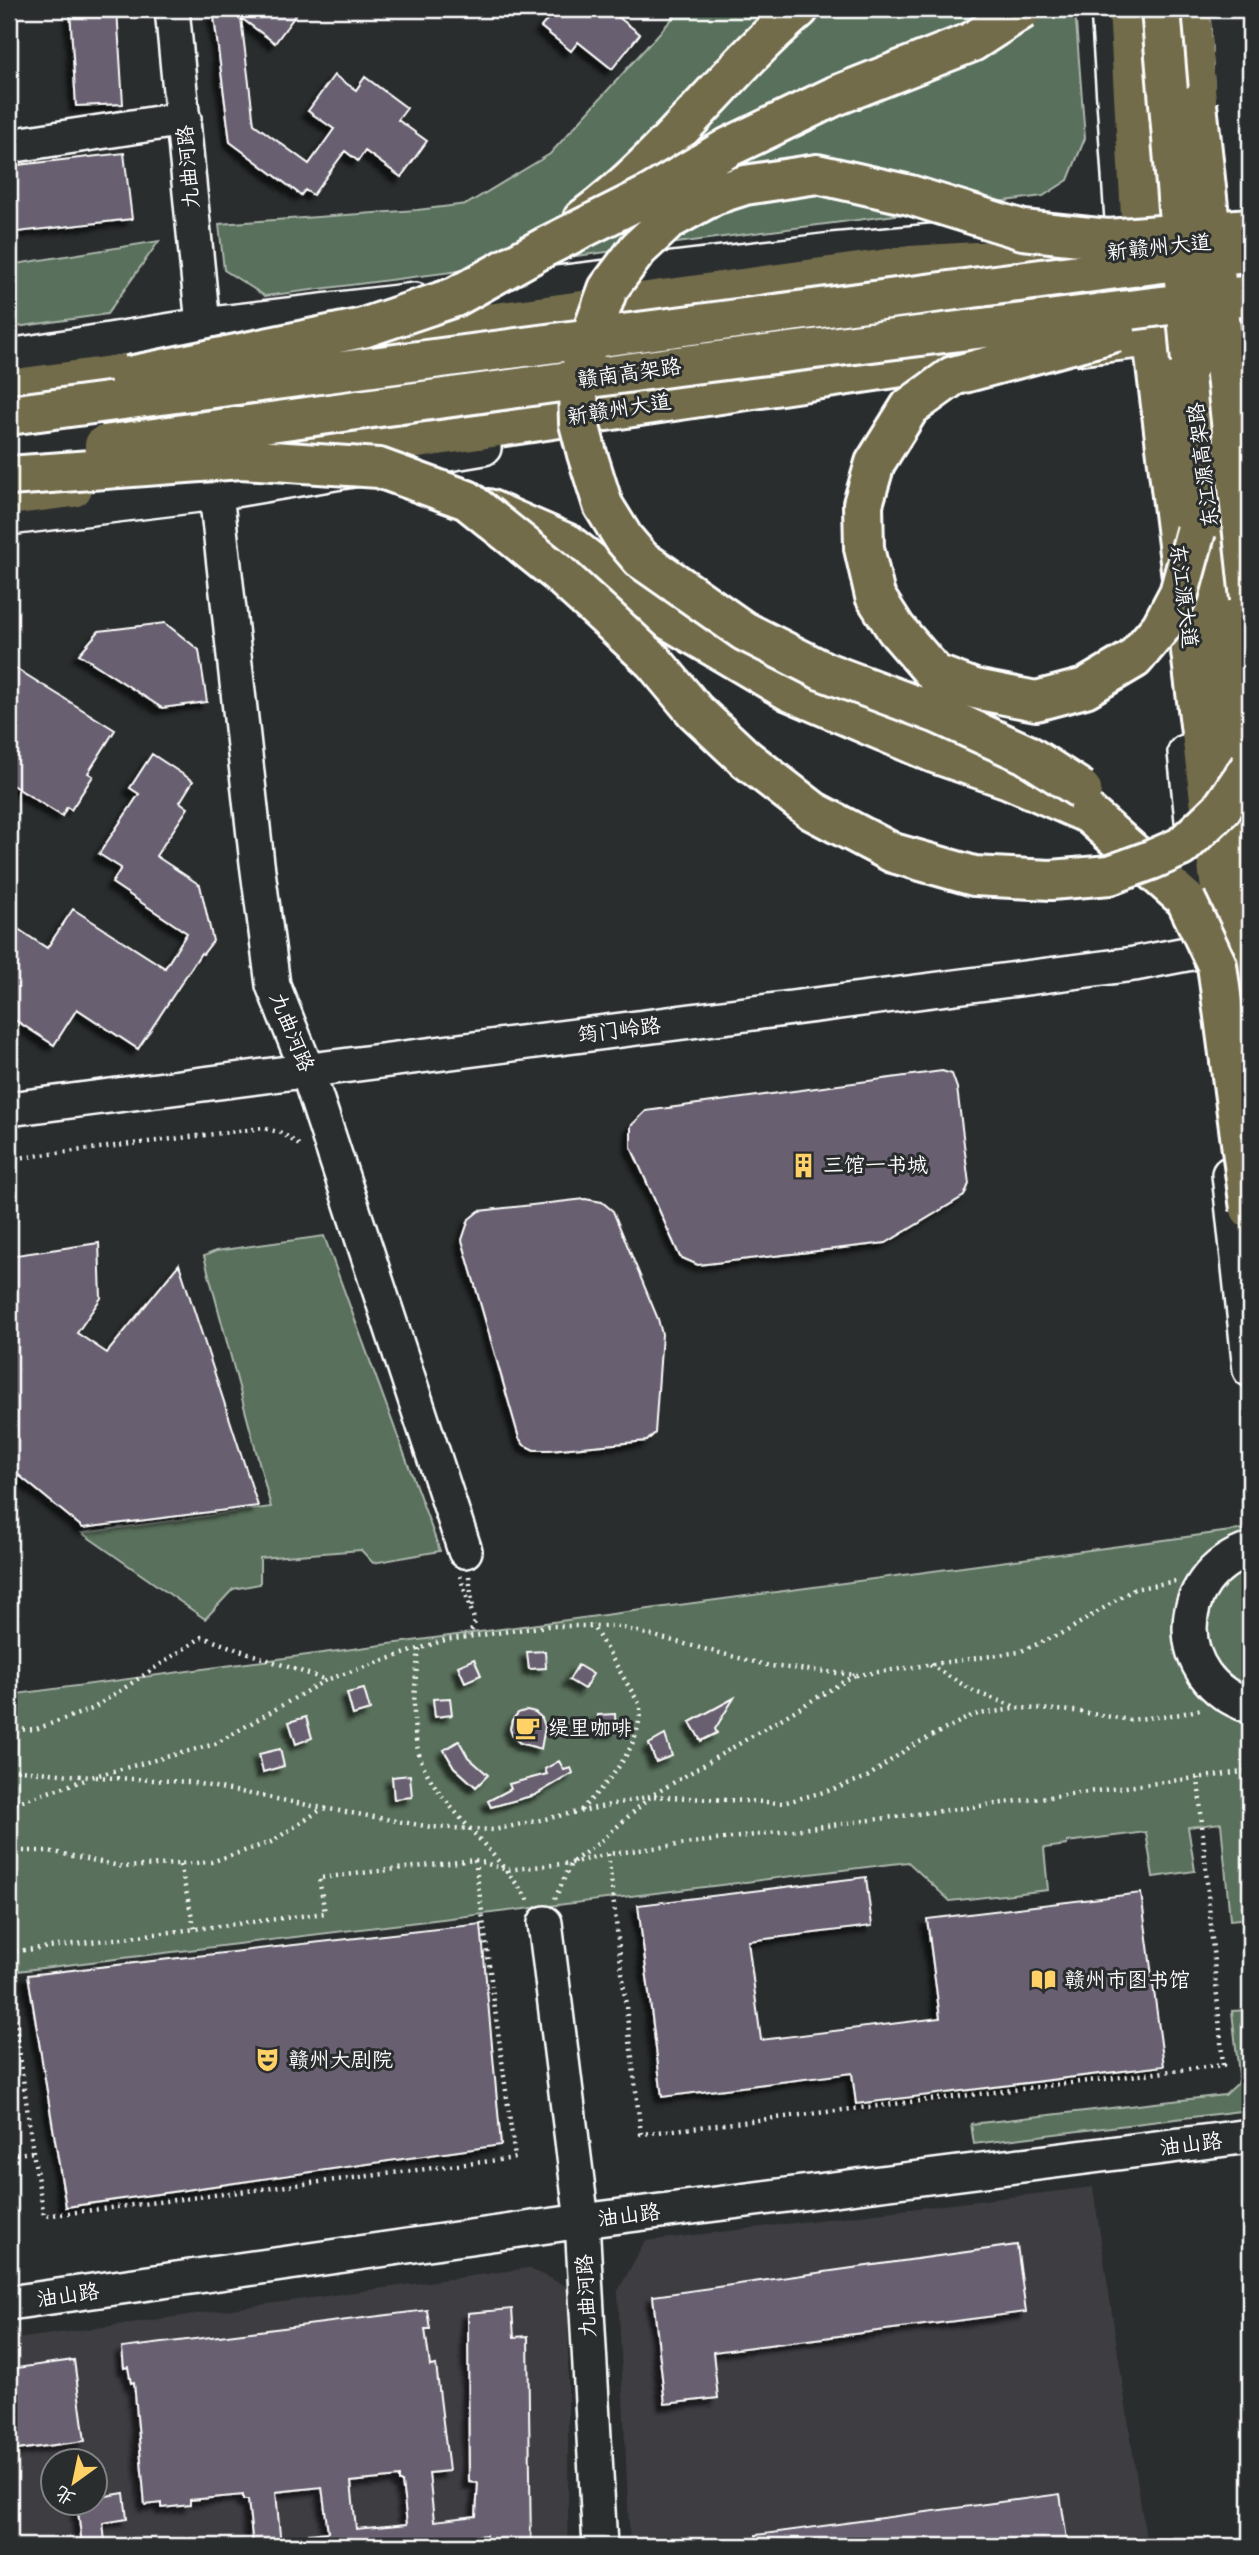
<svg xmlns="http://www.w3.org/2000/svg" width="1259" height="2555" font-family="'Architects Daughter','LXGW WenKai TC',sans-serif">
<defs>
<filter id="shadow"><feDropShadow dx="-6" dy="6" stdDeviation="2" flood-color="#0009"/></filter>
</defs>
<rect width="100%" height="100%" fill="#2a2d2e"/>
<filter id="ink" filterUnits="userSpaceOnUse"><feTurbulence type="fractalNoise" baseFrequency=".0143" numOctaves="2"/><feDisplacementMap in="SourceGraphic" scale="14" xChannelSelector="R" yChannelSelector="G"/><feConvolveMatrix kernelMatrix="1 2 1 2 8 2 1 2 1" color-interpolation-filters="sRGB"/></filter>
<g filter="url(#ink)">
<path fill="#3d3c42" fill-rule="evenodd" d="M1093,2187L1147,2546H630L618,2291L645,2241Z
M528,2268L568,2287V2546H9V2340ZM52,2460H94V2502H52Z"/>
<path fill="#586f5b" stroke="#acb7ad" stroke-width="2" d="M681,9H1075L1085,138L1068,180L1043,196L265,296L224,270L219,224L417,210L467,204L550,154Z
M159,241L107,314L9,328V265Z
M324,1236L440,1551L373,1563L361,1550L260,1558V1584L233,1589L205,1619L82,1533L271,1507L204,1256L216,1251Z
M1246,1529L1250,1575V1918L1230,1920L1221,1823L1188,1827L1195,1871L1153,1877L1146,1832L1067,1842V1845L1044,1848L1048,1890L950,1901L908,1862L9,1972V1695Z
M1250,2010V2106L1240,2111L974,2144L971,2124L1225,2095L1237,2084L1239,2075L1232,2011Z"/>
<path fill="#685f6f" stroke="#fff" stroke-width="2" fill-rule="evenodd" filter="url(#shadow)" d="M70,9H117L123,104L76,106Z
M213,9H300L275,43L241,18L254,124L309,164L334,129L308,111L334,75L356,90L365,77L407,108L398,120L427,141L401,177L365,151L358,161L345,151L313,195L305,190L301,195L230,142Z
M556,9H608L640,34L612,69L578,42L571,51L541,27Z
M124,153L132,219L9,233V166Z
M165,623L199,650L207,702L162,708L79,654L99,631Z
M9,664L115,730L88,773L93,776L71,810L67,807L62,816L9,783Z
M152,754L193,781L180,802L188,808L156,856L200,885L213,941L203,954L201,953L138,1049L77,1009L54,1045L9,1016V923L47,948L73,909L165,968L187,933L112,883L121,868L99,854L139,794L130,788Z
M942,1071L952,1074L957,1088L969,1184L964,1196L886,1243L698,1265L680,1257L631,1147V1126L646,1111Z
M585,1199L602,1202L613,1211L658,1319L662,1334L655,1433L647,1441L549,1450H534L524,1445L519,1438L462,1240L469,1219L479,1211Z
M99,1243L101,1298L77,1333L107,1353L179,1264L258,1506L83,1528L9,1467V1256Z
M545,1651L546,1668L529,1669L527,1652Z
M474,1659L481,1675L465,1682L458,1666Z
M578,1665L593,1674L584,1689L569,1680Z
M364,1689L370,1710L353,1715L347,1693Z
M450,1698L452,1715L435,1717L433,1699Z
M734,1698L715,1729L717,1733L701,1741L690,1722Z
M527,1710L535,1712L542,1718L545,1727L541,1749L520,1743L513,1737L510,1729L512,1720L518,1713Z
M615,1714L616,1731L599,1732L598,1715Z
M306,1717L312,1738L296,1744L289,1722Z
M665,1735L672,1756L656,1762L649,1744Z
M459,1741L468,1757L488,1775L476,1787L454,1767L444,1750Z
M280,1749L284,1766L263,1772L259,1754Z
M559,1761L564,1770L571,1768L573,1773L535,1795L491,1807L488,1801L511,1789L509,1784L547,1774L545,1769Z
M410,1775L412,1797L394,1799L392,1777Z
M866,1877L872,1926L748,1941L761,2040L940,2018L927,1919L1141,1893L1164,2066L856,2104L852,2073L662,2097L638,1905Z
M481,1924L501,2145L66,2207L28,1975Z
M1017,2245L1026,2312L713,2352L718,2398L665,2404L653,2296Z
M512,2309L514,2337L528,2336L531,2546H486V2535L436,2540L437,2546H310L309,2534L328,2532L322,2487L276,2492L281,2546H253L248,2500H243V2495L190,2500V2505L162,2508V2503L145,2505L134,2382L131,2383L128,2367L124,2368L122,2348L427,2310L430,2329H425L430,2366L436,2365L449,2471L429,2473L434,2521L476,2516L478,2483L469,2482L468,2313ZM399,2477V2482H402L407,2524L356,2529L351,2482Z
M74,2360L85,2441L9,2451V2369Z
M124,2493L127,2519L103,2523L105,2542L82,2545L77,2502H94V2498Z
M1060,2494L1068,2546H757L756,2535Z"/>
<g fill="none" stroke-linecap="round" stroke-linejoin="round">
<defs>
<path id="minor" d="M172,9L203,325
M1108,9L1125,265
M1227,9L1234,138L1250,320
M9,146L184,119
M465,294L832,250L1024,233
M9,356L203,325L415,300
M216,493L257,863L273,985L307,1070L465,1551
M9,518L216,493L484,448
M1185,752L1203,928
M9,1109L1134,964L1228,946
M1229,1174L1250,1370
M1250,1550C1170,1576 1170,1680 1250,1706
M545,1923L582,2221L600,2546
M9,2303L582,2221L1250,2136"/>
<path id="major" d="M1128,9L1142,250L1233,995
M351,342L910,265L1125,252
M1082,345L1221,329
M9,389L163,368
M310,455L935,362L991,356
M9,496L73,488"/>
<path id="highway" d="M1191,9L1197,104
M583,219C664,160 723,74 799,9
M1231,327L1250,331
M1191,362L1222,621L1250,920
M488,509L568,544L615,581L672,622L789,691L934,753L1009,779L1089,814L1186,900"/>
</defs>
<use href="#minor" stroke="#fff" stroke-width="38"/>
<use href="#major" stroke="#fff" stroke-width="44"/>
<use href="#highway" stroke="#fff" stroke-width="44"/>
<path stroke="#fff" stroke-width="4.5" stroke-dasharray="2 5" stroke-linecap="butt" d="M9,1159L263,1128L282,1133L302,1147
M460,1576L475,1622L469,1636
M469,1576L473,1609
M419,1649C415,1684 408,1734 424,1767C436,1792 454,1810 472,1831C493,1854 512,1877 530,1902
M930,1665L975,1692L1019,1708
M9,1730L36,1729L92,1709L202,1637L326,1680
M9,1769L91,1777L215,1744L326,1680L445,1640L548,1626H615L770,1666L857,1675L1019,1652L1067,1631L1134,1589L1176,1581
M96,1777L189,1782L323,1808L431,1827L494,1830L651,1796L855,1675
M9,1805L88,1779
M581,1810C608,1781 642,1748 640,1705L592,1625
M9,1851H49L124,1867L211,1862L271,1842L322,1809
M608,1854L641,2134L1223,2065L1198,1778
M475,1860L507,1870L571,1863L608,1854L1250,1771
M180,1865L195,1930
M555,1899L571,1863L600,1842L651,1796L783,1803L831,1790L867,1777L910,1747L973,1715L1020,1708L1075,1711L1130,1720L1181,1714L1202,1709
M9,1952L325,1913L319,1878L475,1860L515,2158L44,2216L33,2152L9,1975
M9,2155L33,2152"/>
<use href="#minor" stroke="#2a2d2e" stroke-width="33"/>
<use href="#major" stroke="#726c4b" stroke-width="38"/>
<use href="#highway" stroke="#726c4b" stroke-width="38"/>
<defs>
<path id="highway-bridge" d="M1161,9L1191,362
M1197,104L1250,599
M1116,332L953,376L910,407L875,463L863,504L864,548L875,596L896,629L935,674L975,689L1036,701L1085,688L1134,659L1161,627L1179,593L1196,531
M129,376L363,328L455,297L545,247L649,195L729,147L835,96L972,42L1023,9
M9,415L1238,253
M104,445L677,366L1250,295
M9,476L241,459L379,468L467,500L558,573L606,617L654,662L695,711L746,759L813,811L893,853L974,876L1051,880L1110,875L1151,860L1181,847L1222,808L1250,767
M1082,790L1026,754L938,714L823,671L744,631L641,559L624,539L603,505L587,454L579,423L578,387L584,355L608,289L638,249L669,220L714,195L745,185L817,174L910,195L1023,230L1108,239L1250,228
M1186,900L1217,965L1250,1209"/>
</defs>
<use href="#highway-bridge" stroke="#fff" stroke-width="44" stroke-linecap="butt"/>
<use href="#highway-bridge" stroke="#726c4b" stroke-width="38"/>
</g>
</g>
<defs>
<symbol id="building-bare" viewBox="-9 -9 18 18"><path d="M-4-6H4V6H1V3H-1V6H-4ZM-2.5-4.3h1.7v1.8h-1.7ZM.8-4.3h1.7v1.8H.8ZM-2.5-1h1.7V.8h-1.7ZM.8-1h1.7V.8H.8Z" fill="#ffd166" stroke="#2a2d2e" stroke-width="2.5" paint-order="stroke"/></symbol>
<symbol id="cafe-bare" viewBox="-9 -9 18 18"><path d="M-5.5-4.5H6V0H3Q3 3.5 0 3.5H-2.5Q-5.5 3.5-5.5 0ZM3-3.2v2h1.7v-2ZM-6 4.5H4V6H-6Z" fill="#ffd166" stroke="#2a2d2e" stroke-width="2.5" paint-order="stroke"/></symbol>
<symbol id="library-bare" viewBox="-9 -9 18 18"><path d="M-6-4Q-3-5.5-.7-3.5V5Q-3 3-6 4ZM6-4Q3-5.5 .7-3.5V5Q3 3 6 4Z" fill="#ffd166" stroke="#2a2d2e" stroke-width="2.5" paint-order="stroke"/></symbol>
<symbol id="theatre-bare" viewBox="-9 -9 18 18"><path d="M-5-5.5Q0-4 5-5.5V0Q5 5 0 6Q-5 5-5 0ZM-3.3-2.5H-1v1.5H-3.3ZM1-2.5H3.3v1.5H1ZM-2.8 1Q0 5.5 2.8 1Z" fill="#ffd166" stroke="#2a2d2e" stroke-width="2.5" paint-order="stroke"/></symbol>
</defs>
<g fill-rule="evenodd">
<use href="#building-bare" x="786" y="1148" width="35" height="35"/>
<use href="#cafe-bare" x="510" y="1710" width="35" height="35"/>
<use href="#library-bare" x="1026" y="1962" width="35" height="35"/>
<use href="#theatre-bare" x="250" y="2042" width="35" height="35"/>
</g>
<g text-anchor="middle" stroke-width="6" stroke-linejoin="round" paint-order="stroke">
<g font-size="21" fill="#fff" stroke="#2a2d2e">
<text transform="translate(188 167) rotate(-95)" y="7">九曲河路</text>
<text transform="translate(1159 247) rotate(-6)" y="7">新赣州大道</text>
<text transform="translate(629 373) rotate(-8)" y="7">赣南高架路</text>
<text transform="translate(619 409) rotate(-9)" y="7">新赣州大道</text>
<text transform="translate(1203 465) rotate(-97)" y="7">东江源高架路</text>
<text transform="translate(1184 596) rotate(83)" y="7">东江源大道</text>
<text transform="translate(619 1030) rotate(-7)" y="7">筠门岭路</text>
<text transform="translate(292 1032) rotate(68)" y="7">九曲河路</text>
<text transform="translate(1191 2144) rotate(-7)" y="7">油山路</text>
<text transform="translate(629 2215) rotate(-7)" y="7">油山路</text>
<text transform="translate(68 2295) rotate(-8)" y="7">油山路</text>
<text transform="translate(586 2296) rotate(-93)" y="7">九曲河路</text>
</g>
<g font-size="21" fill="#fff" stroke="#2a2d2e" text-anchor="start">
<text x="823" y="1172">三馆一书城</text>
<text x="548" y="1735">缇里咖啡</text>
<text x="1064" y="1987">赣州市图书馆</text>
<text x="288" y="2067">赣州大剧院</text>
</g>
</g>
<rect width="1259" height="2555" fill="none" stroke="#2a2d2e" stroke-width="35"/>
<rect x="18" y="18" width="1224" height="2520" fill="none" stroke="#fff" stroke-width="2.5" filter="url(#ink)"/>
<g transform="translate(74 2482) rotate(213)"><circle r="33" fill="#2a2d2e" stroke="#7f8182" stroke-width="2"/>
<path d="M0-5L12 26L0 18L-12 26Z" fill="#ffd166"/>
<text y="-10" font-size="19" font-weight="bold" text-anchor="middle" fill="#ffffff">北</text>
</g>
</svg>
